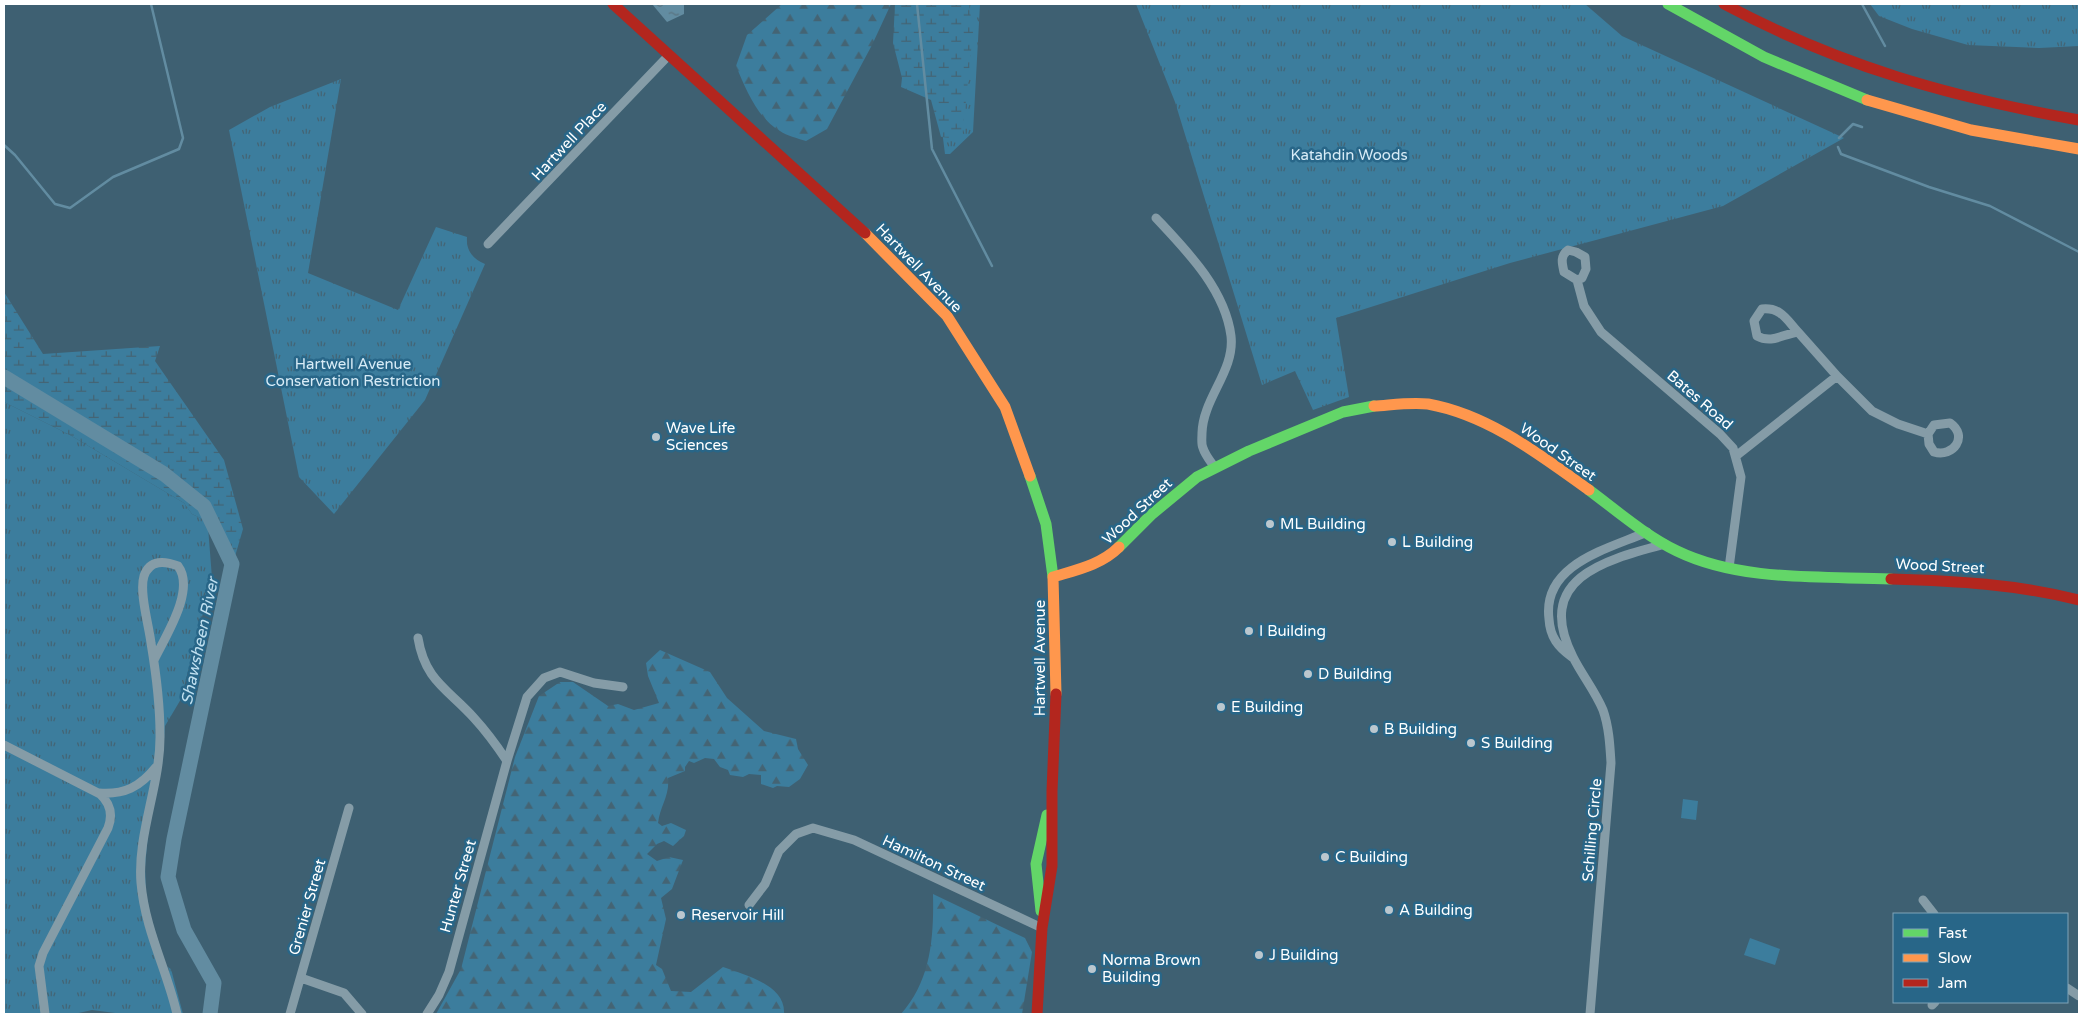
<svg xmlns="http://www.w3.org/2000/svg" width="2083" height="1018" font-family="'Varela Round',sans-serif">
<defs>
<pattern id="grass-tufts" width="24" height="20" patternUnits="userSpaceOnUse" patternTransform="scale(1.25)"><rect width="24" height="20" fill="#3c7d9d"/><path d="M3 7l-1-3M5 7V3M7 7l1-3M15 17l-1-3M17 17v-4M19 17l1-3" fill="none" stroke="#446474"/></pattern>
<pattern id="forest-firs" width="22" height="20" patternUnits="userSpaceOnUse" patternTransform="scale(1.25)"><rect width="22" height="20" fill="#3c7d9d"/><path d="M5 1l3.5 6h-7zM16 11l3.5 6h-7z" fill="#446474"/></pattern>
<pattern id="wetland-marsh" width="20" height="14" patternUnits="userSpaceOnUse" patternTransform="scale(1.25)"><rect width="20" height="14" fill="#3c7d9d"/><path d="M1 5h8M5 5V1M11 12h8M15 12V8" fill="none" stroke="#446474"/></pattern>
<pattern id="water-ripples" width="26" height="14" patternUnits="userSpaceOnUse" patternTransform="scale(1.25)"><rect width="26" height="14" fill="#628ca1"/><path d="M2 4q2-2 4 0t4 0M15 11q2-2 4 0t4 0" fill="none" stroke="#59727f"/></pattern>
</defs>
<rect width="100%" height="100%" fill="#3e6072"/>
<path fill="url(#grass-tufts)" d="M926,4H980L973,132L950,154H945Z
M1136,4H1585L1622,36L1844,138L1723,206L1510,263L1336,318L1349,397L1313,410L1295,371L1262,385L1175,102Z
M1870,4H2079V46L2039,48L1968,45L1912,29L1879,16Z
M341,79L308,273L398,310L436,227L467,237C466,251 473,259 485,264L425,400L334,514L299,477L229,130L270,107Z
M4,402L70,435L184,503L192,514L213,524L208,527L212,578L181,699L165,726L162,764L148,834L145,867L146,894L151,918L166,966L171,969L183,1014H123L92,1010L74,1014H4Z"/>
<path fill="url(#forest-firs)" d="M782,4H891L872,45L827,129L806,141C797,138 787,136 780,131C757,118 746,89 736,66L747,35Z
M660,650L710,672L727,698L764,731L796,739L798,749L808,765L800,779L789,787L777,786L773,788L761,784V775L749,774L743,777L730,775L728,770L720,767L714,759L705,758L694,763L689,761L685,767V771L668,778C670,795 660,806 658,823L662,826L671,823L686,830L684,836L673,846L664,841L657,844L647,854L657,861L669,857L683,860L672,889L661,898L666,919L656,965L662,969L671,991L691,992L723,967C745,975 786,985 784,1014H436L461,969L515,757L539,696L560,682H573L608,706L618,704L634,710L659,703L648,676L646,663Z
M933,894L1025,938L1032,952L1022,1014H901C931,981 934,937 933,894Z"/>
<path fill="url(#wetland-marsh)" d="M895,4H969L973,32L962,139L941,137L931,100L901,87L902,78L893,43Z
M4,292L43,354L160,346L155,361L224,460L243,529L229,577L213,524L192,514L184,503L70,435L4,402Z"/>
<path fill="#3c7d9d" d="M1683,799L1698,801L1696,820L1681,818Z
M1750,938L1780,949L1775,965L1744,955Z"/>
<path fill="url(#water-ripples)" d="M652,4H684V14L667,22Z"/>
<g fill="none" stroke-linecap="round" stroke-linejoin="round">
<path stroke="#628ca1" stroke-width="2.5" d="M917,4L932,149L992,266
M1862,4L1885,46
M1839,138L1853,124L1862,127
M4,145L15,155L55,204L70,208L113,177L179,149L183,138L151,4
M1838,147L1841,154L1929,187L1990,206L2079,252"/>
<path stroke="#628ca1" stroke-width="15" d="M4,377L164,474L204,506L232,564L174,839L168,877L184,930L214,983L210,1014"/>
<path stroke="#859ca7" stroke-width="9" d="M1156,218C1186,250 1225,289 1231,336C1235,371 1203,398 1202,433C1202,438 1201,444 1203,448C1205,455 1211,462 1215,468
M488,244L669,55
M1577,280L1564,272C1562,263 1560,256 1568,250L1576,252L1585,257L1586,269L1582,278L1577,280L1584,306L1601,332L1720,434L1733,448L1741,477L1729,568
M1837,376L1872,411L1898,424L1928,434L1929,444L1934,452C1953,458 1969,436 1950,423L1934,425L1928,434
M1736,456L1837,376L1798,332C1783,334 1772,344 1757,336L1754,321L1762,309C1781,307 1787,320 1798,332
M418,638C425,681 448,689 474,718C486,731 497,746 507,761L449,972L439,995L427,1014
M1572,657C1558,647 1550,637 1549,619C1542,564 1608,549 1647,532
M154,660C165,637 196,590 178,566C165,561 150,559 144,576C139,592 149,626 151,643C156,673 160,704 160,734C161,784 137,833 141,883C145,930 167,970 177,1014
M4,745L100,794C111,804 113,815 108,828L43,953L39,966L45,1014
M507,761L527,697L544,678L560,672L594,683L623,687
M99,793C124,795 140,787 156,767
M1923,900L1934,914
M749,905L765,884L779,851L796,834L813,828L854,840L1042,928
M301,978L344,993L362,1014
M2067,988L2079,996
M1932,1005L1935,1002
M290,1014L349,808
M1590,1014L1611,763C1610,746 1609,727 1603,710C1595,691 1582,675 1573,657C1533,578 1605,560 1665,544"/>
<path stroke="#63d668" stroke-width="11" d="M1668,4L1764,57L1867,100
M1030,476L1046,524L1053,577
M1589,490C1617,511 1646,536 1677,551C1741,582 1822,576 1891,579
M1119,547L1151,515L1197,477L1249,451L1343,412L1374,406
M1041,911L1036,864L1047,815"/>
<path stroke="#ff974d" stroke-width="11" d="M1867,100L1971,130L2079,149
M865,233L947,316L1005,407L1030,476
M1374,406C1391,405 1411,402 1428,404C1489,415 1540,455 1589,490
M1056,694L1053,577C1076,570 1101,565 1119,547"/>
<path stroke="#b3261e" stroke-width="11" d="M613,4L865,233
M1724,4C1840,66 1950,97 2079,120
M1891,579C1957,581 2015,584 2079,600
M1037,1014L1042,928L1052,866V791L1056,694"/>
</g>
<g fill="#bbc7ce" stroke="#286688" stroke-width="2">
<circle cx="656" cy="437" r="5"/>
<circle cx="1270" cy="524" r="5"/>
<circle cx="1392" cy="542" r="5"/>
<circle cx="1249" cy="631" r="5"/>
<circle cx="1308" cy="674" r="5"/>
<circle cx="1221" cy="707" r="5"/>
<circle cx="1374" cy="729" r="5"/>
<circle cx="1471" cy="743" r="5"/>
<circle cx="1325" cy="857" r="5"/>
<circle cx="1389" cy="910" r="5"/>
<circle cx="681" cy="915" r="5"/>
<circle cx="1259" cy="955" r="5"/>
<circle cx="1092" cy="969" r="5"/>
</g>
<g text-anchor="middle" stroke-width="5" stroke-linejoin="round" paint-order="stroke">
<g font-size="15" fill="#fff" stroke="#286688">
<text transform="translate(569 141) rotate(-47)" y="5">Hartwell Place</text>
<text transform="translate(919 268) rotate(46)" y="5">Hartwell Avenue</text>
<text transform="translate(1700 400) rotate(41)" y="5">Bates Road</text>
<text transform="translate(1558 452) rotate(35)" y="5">Wood Street</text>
<text transform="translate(1137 511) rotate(-43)" y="5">Wood Street</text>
<text transform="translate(1940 566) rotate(3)" y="5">Wood Street</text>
<text transform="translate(1040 658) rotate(-90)" y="5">Hartwell Avenue</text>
<text transform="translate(1592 830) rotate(-85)" y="5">Schilling Circle</text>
<text transform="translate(934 863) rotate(25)" y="5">Hamilton Street</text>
<text transform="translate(458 886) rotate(-74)" y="5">Hunter Street</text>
<text transform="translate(307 907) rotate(-74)" y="5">Grenier Street</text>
</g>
<g font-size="15" fill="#d8ecf7" stroke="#286688">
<text x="1349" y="160">Katahdin Woods</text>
<text x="353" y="369">Hartwell Avenue<tspan x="353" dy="17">Conservation Restriction</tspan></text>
</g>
<g font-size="15" fill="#fff" stroke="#286688" text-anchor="start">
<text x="666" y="433">Wave Life<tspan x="666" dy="17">Sciences</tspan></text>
<text x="1280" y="529">ML Building</text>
<text x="1402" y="547">L Building</text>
<text x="1259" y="636">I Building</text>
<text x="1318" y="679">D Building</text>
<text x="1231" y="712">E Building</text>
<text x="1384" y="734">B Building</text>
<text x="1481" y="748">S Building</text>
<text x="1335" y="862">C Building</text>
<text x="1399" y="915">A Building</text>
<text x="691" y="920">Reservoir Hill</text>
<text x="1269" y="960">J Building</text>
<text x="1102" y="965">Norma Brown<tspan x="1102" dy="17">Building</tspan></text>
</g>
<g font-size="16" font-style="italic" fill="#c0e0f0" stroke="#286688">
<text transform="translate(199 641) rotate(-78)" y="6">Shawsheen River</text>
</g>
</g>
<rect width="2083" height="1018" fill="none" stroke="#ffffff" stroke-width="10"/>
<rect x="1893" y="913" width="175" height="90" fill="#286688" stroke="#7ea3b8"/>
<rect x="1903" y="929" width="25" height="8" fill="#63d668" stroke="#7ea3b8"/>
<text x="1938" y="938" font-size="15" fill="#ffffff">Fast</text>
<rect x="1903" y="954" width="25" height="8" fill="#ff974d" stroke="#7ea3b8"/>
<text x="1938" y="963" font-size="15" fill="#ffffff">Slow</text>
<rect x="1903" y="979" width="25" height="8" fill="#b3261e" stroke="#7ea3b8"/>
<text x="1938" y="988" font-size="15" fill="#ffffff">Jam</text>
</svg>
